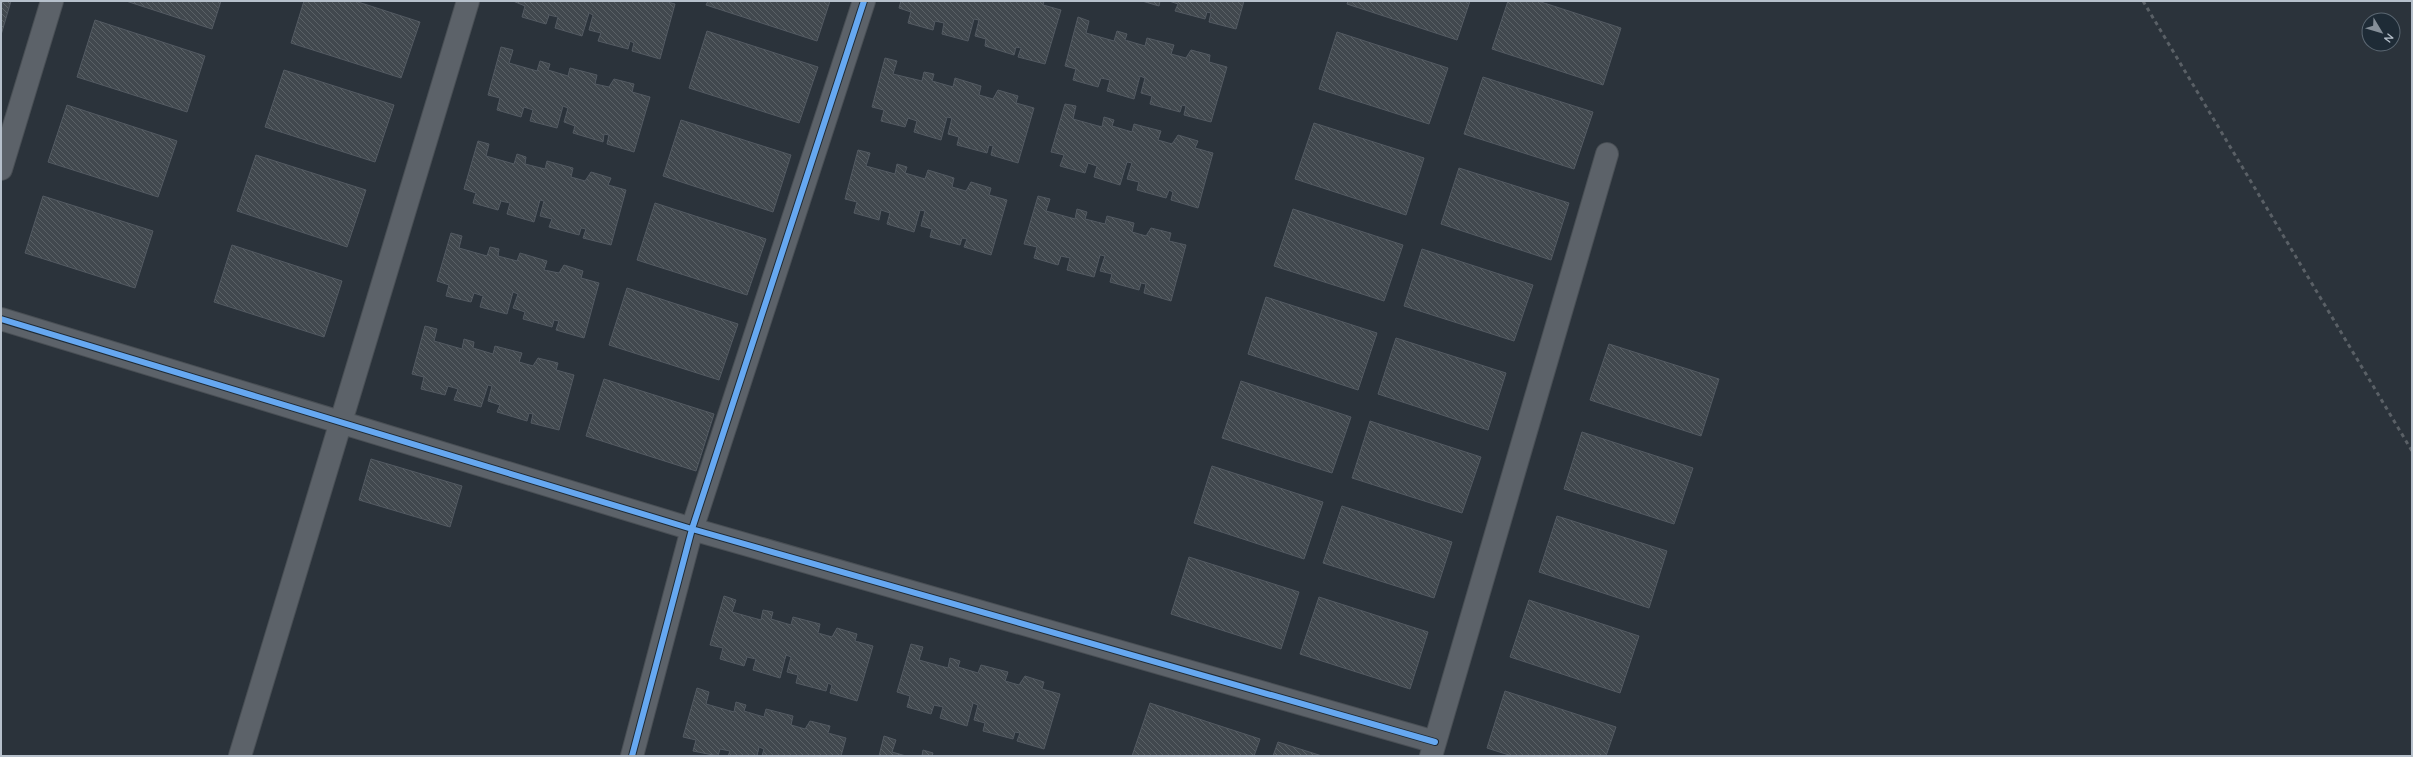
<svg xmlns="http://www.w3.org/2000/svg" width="2413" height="757" font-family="Quicksand,sans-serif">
<defs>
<pattern id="building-back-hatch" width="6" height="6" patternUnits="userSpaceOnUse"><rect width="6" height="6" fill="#41484e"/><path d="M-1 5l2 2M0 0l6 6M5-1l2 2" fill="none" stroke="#5a6166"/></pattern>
</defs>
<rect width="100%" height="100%" fill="#2b333b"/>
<path fill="url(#building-back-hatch)" stroke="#535a62" d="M1,1H11L1,35Z
M126,1H221L212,29Z
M304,1H355L420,22L401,78L291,43Z
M513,1H664L675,4L660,59L632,51L634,43L630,41L628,49L598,41L601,33L589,30L593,15L589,13L582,36L555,28L558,17L549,15L546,24L522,17L525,6Z
M708,1H830L817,41L706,5Z
M901,1H1044L1043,5L1061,10L1045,64L1018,57L1021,48L1016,47L1014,55L985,46L986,39L975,36L979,20L974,19L968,41L942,34L944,23L935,21L933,30L908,23L911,12L899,8Z
M1142,1H1160L1159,6Z
M1169,1H1244L1236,29L1209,22L1211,13L1207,12L1205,19L1175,11L1178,4Z
M1348,1H1470L1457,40L1347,4Z
M1508,1H1538L1621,28L1603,85L1492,49Z
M1078,17L1089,21L1086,33L1114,41L1117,31L1127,34L1125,40L1145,46L1147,38L1174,45L1171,54L1186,58L1191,50L1210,55L1209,62L1227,67L1211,122L1184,115L1186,106L1182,105L1180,112L1150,104L1152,96L1141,93L1145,78L1140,76L1134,99L1107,91L1110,80L1101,78L1098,87L1073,80L1076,69L1065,66Z
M95,20L205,56L187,112L77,77Z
M707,31L818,67L799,123L689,88Z
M1337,32L1448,68L1429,124L1319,89Z
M501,47L513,50L509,63L537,71L540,61L550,64L548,70L568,76L570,68L597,75L595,84L609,87L614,79L634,84L632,92L650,97L634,152L607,144L609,135L604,134L603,142L573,133L575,126L564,122L568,108L563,106L557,128L530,121L533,110L524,107L521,117L497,110L500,98L488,95Z
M885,58L897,61L893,74L922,81L924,72L934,74L932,81L953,87L955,78L981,86L979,95L993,99L998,90L1018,96L1016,103L1034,108L1018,163L991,155L993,146L989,145L987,153L957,145L959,137L948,134L952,118L947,117L941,140L914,132L917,121L908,118L905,127L881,121L884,110L872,107Z
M284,70L394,105L375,162L265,127Z
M1483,77L1593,112L1574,169L1464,134Z
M1065,104L1076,106L1073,119L1102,127L1104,117L1114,120L1112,126L1132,132L1134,124L1161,131L1158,140L1172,144L1178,135L1198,141L1195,148L1213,153L1198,208L1171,200L1173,192L1169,190L1166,198L1137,190L1139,182L1127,179L1132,163L1127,162L1120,185L1094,177L1097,166L1088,163L1085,173L1060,166L1064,155L1051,152Z
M67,105L177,141L158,197L48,162Z
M681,120L791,155L773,212L663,176Z
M1314,123L1424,158L1406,215L1295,179Z
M478,141L489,144L486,156L514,164L517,154L526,157L525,164L545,169L547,161L573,168L571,177L585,181L591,172L611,178L608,185L626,190L611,245L583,238L586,229L581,228L579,235L549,227L552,219L540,216L544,201L540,200L534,222L507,214L510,203L501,201L498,210L473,203L476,193L464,189Z
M858,150L870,153L866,166L895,174L897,164L907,167L905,173L925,179L928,170L954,178L952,187L966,191L971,182L991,188L989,195L1007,200L991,255L964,247L967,239L962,238L960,245L930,237L932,229L921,226L925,211L920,210L914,232L887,224L890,213L881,210L879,220L854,213L857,202L845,199Z
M256,155L366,190L347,247L237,211Z
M1459,168L1569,203L1551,260L1441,224Z
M43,196L153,231L135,288L25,253Z
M1038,196L1050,199L1046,211L1075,219L1077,209L1087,212L1085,219L1105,224L1107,216L1134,223L1132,232L1146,236L1151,228L1171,233L1169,241L1186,245L1171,301L1144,293L1146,284L1141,283L1139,290L1110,282L1112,274L1100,271L1105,256L1100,255L1094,277L1067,270L1070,258L1061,256L1058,265L1034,258L1037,247L1024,244Z
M655,203L766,239L747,295L637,260Z
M1293,209L1403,245L1384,301L1274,266Z
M451,233L462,236L459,248L487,256L490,247L499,249L498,256L517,261L520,253L547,261L544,270L559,273L564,265L583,271L581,278L599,283L584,338L556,330L559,321L554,320L552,327L523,319L525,312L513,308L518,294L513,292L507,314L480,307L483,296L474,293L471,302L446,296L449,285L437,281Z
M232,245L342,281L324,337L214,302Z
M1422,249L1533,285L1514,341L1404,306Z
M627,288L738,324L719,380L609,345Z
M1266,297L1377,333L1358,390L1248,354Z
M425,326L437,329L434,341L462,349L464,339L474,342L473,348L493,354L495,346L522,353L519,362L533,366L538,358L558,363L556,370L574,375L559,430L531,423L533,414L529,413L527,421L497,412L500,405L488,401L492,386L488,385L481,407L454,400L458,389L448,386L445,395L421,389L424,377L412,374Z
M1396,338L1506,373L1488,430L1378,394Z
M1609,344L1719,379L1701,436L1590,400Z
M604,379L714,414L696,471L586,436Z
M1241,381L1351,417L1332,473L1222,438Z
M1370,421L1481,457L1462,513L1352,478Z
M1582,432L1693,468L1674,524L1564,489Z
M371,459L462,486L450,527L359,500Z
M1212,466L1323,502L1304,559L1194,523Z
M1342,506L1452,542L1434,598L1323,563Z
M1557,516L1667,551L1649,608L1539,572Z
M1189,557L1299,592L1281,649L1171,614Z
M724,596L736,600L732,612L761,620L763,610L773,612L771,619L791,625L793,617L820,624L818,633L832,637L837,628L857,634L855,641L873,646L857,701L830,693L832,685L828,683L826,691L796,683L798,675L787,672L791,657L786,655L780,678L753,670L756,659L747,657L744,666L720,659L723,648L710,645Z
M1319,597L1428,632L1410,689L1300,654Z
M1529,600L1639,636L1620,693L1510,657Z
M911,644L923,647L919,660L948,668L950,658L960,661L958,667L978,673L981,665L1008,672L1005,681L1019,685L1025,676L1044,682L1042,689L1060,694L1044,749L1017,741L1020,733L1015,732L1013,739L983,731L985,723L974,720L978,705L973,703L967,726L940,718L943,707L934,705L931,714L907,707L910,696L897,692Z
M697,688L709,692L706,704L734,712L736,702L746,705L744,711L764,717L766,709L793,716L791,725L805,729L810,721L830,726L828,733L846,738L841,756H762L764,749L759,747L757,756H728L730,751L720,749L718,756L693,751L696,740L683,737Z
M1505,691L1616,727L1606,756H1512L1487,748Z
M1150,703L1260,739L1254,756H1132Z
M884,736L896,740L892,752L906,756H879Z
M1278,742L1322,756H1273Z
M923,750L933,753L932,756H922Z"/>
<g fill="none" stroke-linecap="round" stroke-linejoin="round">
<defs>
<path id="street" d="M1,169L52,1
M1,319L692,529L1435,742
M240,756L468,1
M632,756L692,529L864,1
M1431,756L1607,154"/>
</defs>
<use href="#street" stroke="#494f55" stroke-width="24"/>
<use href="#street" stroke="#5c6269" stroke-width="22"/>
<path stroke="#5a6066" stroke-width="3" stroke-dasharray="4 4" stroke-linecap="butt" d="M2143,1L2412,451"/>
<defs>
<path id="cycleway" d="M1,319L692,529L1435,742
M632,756L692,529L864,1"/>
</defs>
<use href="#cycleway" stroke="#1e2b36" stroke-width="8"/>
<use href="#cycleway" stroke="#66a8f1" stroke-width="6"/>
</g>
<rect width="2413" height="757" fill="none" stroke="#b6c0cb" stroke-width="4"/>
<g transform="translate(2381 32) rotate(128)"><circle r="19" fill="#1e2b36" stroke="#5b6772"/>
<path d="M0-3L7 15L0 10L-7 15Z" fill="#858f99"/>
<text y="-6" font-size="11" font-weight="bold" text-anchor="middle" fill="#b6c0cb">N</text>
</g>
</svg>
